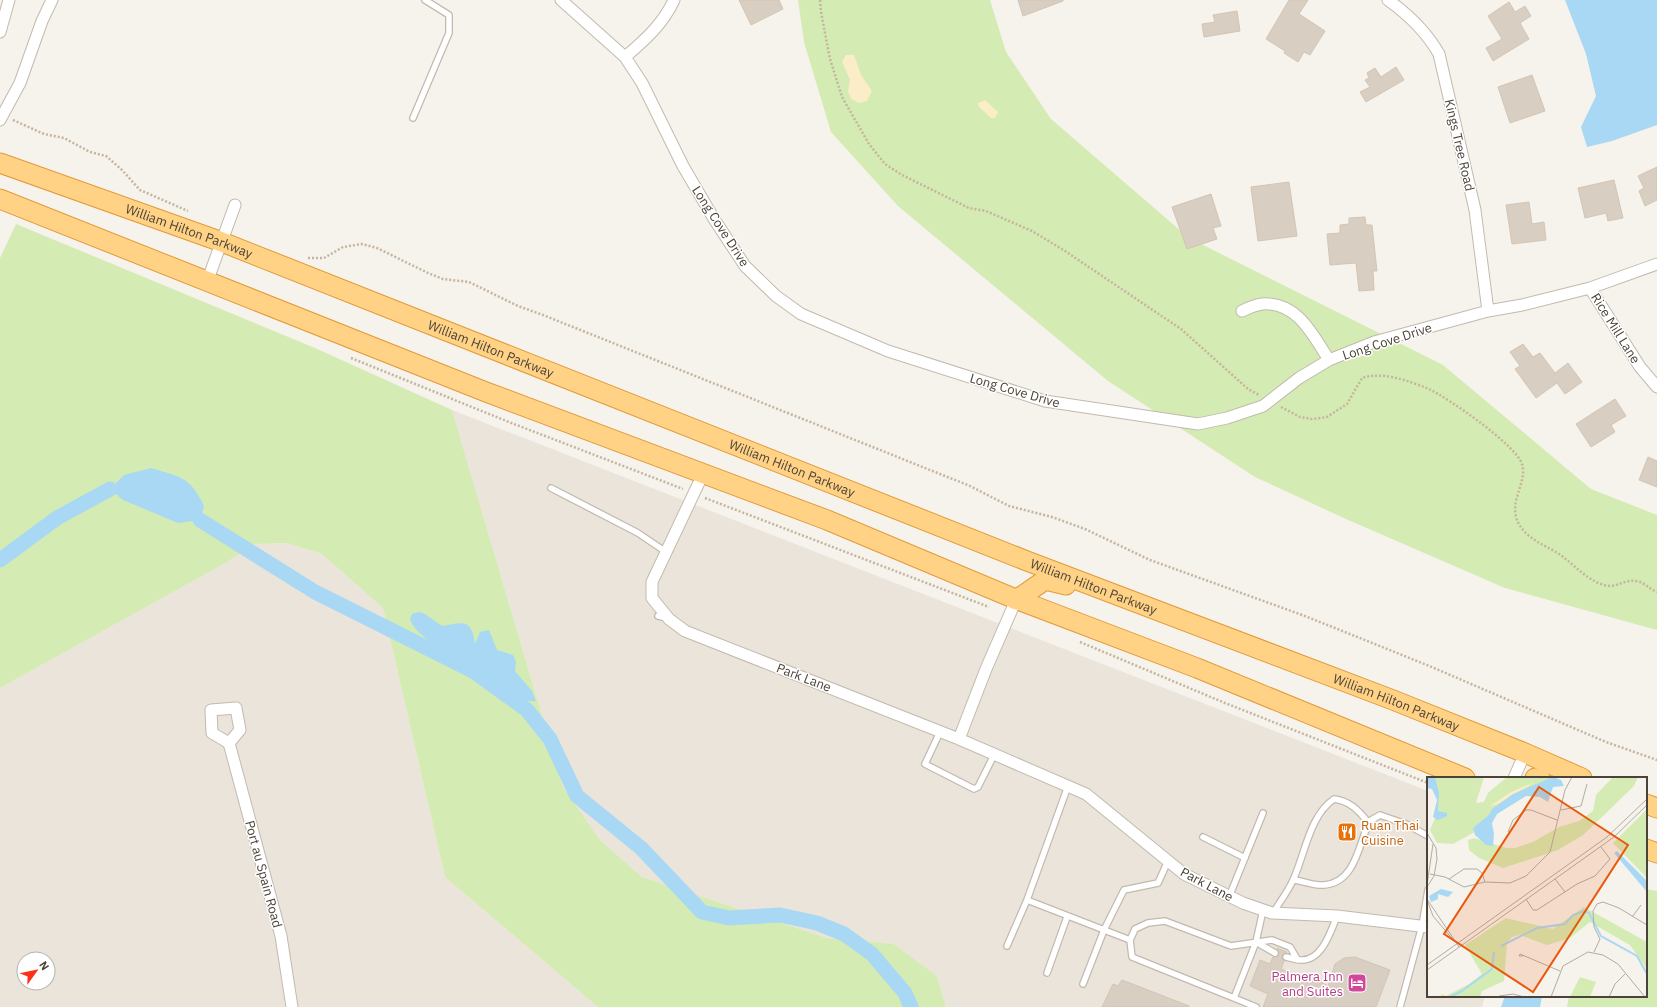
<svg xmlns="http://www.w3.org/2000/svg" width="1657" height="1007" font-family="'IBM Plex Sans',sans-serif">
<rect width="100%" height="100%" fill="#f6f2ec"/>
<path fill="#eae4da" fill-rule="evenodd" d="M452,410L1428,791V996H1485L1482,1007H946L937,976L894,944L827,938L642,877L600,840L563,787Z
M287,543L322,554L383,608L445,877L598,1007H0V688L222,565L255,544ZM24,959H48V983H24Z"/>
<path fill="#d5ebb4" d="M798,0H990L1006,52L1051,119L1189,238L1443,365L1591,489L1657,515V630L1505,588L1346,519L1255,477L1108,381L898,206L831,132L804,42Z
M16,224L315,348L452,410L563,787L600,840L642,877L827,938L894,944L937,976L946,1007H598L445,877L383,608L322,554L287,543L255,544L222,565L0,688V258Z
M1646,889L1657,891V1007H1567L1569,996H1646Z"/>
<path fill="#faedc8" d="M846,55H854L861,75L872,91L867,101L859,103L851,99L848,91L850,80L842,62Z
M985,100L998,112L995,118H991L979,107L978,103Z"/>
<path fill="#a8d8f3" d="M1565,0H1657V125L1612,141L1587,147L1581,127L1596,96L1586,54Z
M151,468C180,477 190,476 204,506L200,520L178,523L123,500L110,489L124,475Z
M419,612L425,614L442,626C452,625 467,618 472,631C474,635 474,640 475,644L480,632L489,630L497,650L513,655L516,662L515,671L532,691L536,701C524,703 508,693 499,688C489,683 481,673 472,667C456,656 415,638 410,619L412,614Z
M1505,996H1542L1540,1007H1501Z"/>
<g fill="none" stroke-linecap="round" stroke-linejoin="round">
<path stroke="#a8d8f3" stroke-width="15" d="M200,520L315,592L473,671L527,710L550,739L577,796L641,848L702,912L729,918L780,915L817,923L844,934L872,954L905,993L911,1007
M0,560L57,518L110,489"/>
</g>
<path fill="#d8cec1" stroke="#d3c5b4" d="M739,0H779L783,9L751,25Z
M1018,0H1063V1L1023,16Z
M1289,0H1308L1299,14L1325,31L1310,55L1304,52L1298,62L1284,53L1285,51L1266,39Z
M1509,2L1515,12L1525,6L1531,16L1520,23L1529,39L1493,61L1486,48L1502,39L1488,16Z
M1237,11L1240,31L1204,37L1202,24L1215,22L1213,15Z
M1396,67L1404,80L1366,102L1360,92L1370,87L1365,80L1369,78L1367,73L1375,68L1381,77Z
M1532,75L1545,111L1510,123L1498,87Z
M1657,167V200L1645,206L1639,191L1644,188L1638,176Z
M1614,180L1623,218L1608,221L1606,213L1585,218L1578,188Z
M1289,182L1297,236L1258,241L1251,187Z
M1211,194L1221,226L1213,228L1217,239L1187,249L1172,207Z
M1529,202L1532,224L1544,222L1546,240L1512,244L1506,205Z
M1365,217L1366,225H1372L1377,271H1373L1374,290L1359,291L1356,263L1330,265L1327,234L1340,233V225L1349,224V218Z
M1523,344L1533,357L1540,353L1555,373L1568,363L1582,382L1565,394L1557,383L1536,398L1515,369L1520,366L1510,352Z
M1615,399L1626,416L1611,425L1615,432L1591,447L1576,424Z
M1648,457L1657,461V487L1639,480Z
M1277,948L1287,952L1282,956L1284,961L1281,969L1303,977L1307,974L1328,986L1335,964L1344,958L1355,957L1390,970L1376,1007H1263L1268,994L1250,986L1260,960L1270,964L1273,957L1279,955Z
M1122,980L1189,1006V1007H1102L1113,984L1118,986Z"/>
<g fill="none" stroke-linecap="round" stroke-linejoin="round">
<defs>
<path id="service" d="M413,118L449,33V15L425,0
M551,488L638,533L666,552
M658,616L667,618
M940,732L925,764L974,789L978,787L994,755
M1068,786L1027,900L1130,940L1132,957L1234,998
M1368,822L1380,815L1406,824L1428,836
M1203,837L1245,858
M1229,897L1263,813
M1263,910L1256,942L1275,953
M1273,913C1280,902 1289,890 1294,878C1305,853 1310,815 1334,799C1350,801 1358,810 1368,822L1367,827C1358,850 1353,883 1324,885C1315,886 1303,881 1294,880
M1130,940L1135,929L1148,923L1165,921L1231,946L1272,940L1290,947L1297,959
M1256,942L1234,998L1256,1007
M1007,946L1027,900
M1286,957C1291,958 1296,960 1301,960C1322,961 1331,931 1337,916
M1047,973L1067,917
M1083,984L1104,930L1124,890L1158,883L1168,861
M1400,1007L1422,926L1428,890"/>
<path id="minor" d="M561,0L625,57L642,83L683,166L714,219L745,266L776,296L801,314L888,351L1045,401L1198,424L1227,418L1263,406L1299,378L1329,360L1374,342L1488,311L1522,305L1590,288L1657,264
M1388,0C1409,15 1426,31 1439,54L1475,210L1488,311
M0,32L9,0
M625,57C645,40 663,24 674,0
M0,120L20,83L42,21L52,0
M207,282L235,205
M1590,288L1640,367L1657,387
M1242,311C1248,308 1256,305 1262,304C1297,301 1313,335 1329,360
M703,474L652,582V598L669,619L685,631L959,739L1086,794L1184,874L1243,903L1272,913L1337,916L1428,927
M959,739L986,669L1016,600
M229,743L240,730L236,708L211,710L212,733L229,743L281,936L292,1007
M1514,778L1525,753"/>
<g id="trunk">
<path id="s1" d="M0,163L222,242L1027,561L1393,700L1525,753L1582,778"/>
<path d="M0,199L486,392L827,520L1013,598L1197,668L1465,778"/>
<path d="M1016,600L1045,580L1066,585"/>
<path d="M1535,778H1540"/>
<path d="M1646,804L1657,808"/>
<path d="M1646,849L1657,853"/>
</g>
</defs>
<use href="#service" stroke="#c2baae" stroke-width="8"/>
<use href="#minor" stroke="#c2baae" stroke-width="13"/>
<use href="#trunk" stroke="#e29b3a" stroke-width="21"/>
<path stroke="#c4b59e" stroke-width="2.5" stroke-dasharray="2 2" stroke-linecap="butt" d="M820,0L821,12L830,59L842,97L869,144L885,164L902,175L969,208L986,211L1032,231L1065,251L1181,329L1248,389L1259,395
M13,120L44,134L64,138L90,152L106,156L122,170L140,190L188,211
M308,258H324L343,247L362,244L377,248L428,273L443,279L469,282L518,306L543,315L970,486L1009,506L1052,517L1085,529L1150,560L1305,616L1427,665L1606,742L1657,760
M351,358L514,424L683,489
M1281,407L1300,417L1312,419L1327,417L1347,404L1362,378C1383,371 1409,381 1429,389C1448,398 1516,445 1522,464C1529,486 1499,509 1528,535C1537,543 1550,548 1559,554C1575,565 1585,579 1604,585C1616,589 1624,579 1636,581C1644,582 1649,589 1657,592
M705,498L989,607
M1080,642L1225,703L1428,783"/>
<use href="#service" stroke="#fff" stroke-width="5.5"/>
<use href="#minor" stroke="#fff" stroke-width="11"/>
<use href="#trunk" stroke="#ffd285" stroke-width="19"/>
</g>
<defs>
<symbol id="restaurant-square" viewBox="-11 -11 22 22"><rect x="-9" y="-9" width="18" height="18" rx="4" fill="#e8710a" stroke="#fff"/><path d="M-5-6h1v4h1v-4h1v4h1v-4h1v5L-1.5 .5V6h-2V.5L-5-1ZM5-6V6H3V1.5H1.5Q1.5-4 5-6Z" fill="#fff"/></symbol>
<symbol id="hotel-square" viewBox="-11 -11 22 22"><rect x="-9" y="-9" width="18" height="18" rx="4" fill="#d1479c" stroke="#fff"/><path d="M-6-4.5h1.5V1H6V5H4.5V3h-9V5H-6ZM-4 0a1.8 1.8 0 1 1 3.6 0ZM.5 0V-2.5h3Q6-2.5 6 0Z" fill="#fff"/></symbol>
</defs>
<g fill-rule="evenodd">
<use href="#restaurant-square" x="1336" y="821" width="22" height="22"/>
<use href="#hotel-square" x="1346" y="972" width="22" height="22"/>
</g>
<g text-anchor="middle" stroke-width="3" stroke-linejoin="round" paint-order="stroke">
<g font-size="13" fill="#4b4339" stroke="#fff">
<text transform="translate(1460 145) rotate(77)" y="5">Kings Tree Road</text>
<text transform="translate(721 226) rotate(57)" y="5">Long Cove Drive</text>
<text dy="5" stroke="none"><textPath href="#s1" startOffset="201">William Hilton Parkway</textPath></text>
<text transform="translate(1616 328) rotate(58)" y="5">Rice Mill Lane</text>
<text transform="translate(1387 341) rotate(-18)" y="5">Long Cove Drive</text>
<text dy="5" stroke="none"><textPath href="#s1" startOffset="525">William Hilton Parkway</textPath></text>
<text transform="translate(1015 390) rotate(16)" y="5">Long Cove Drive</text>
<text dy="5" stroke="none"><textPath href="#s1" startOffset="849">William Hilton Parkway</textPath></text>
<text dy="5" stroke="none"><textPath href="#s1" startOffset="1173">William Hilton Parkway</textPath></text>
<text transform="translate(804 677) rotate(21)" y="5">Park Lane</text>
<text dy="5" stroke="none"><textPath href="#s1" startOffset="1497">William Hilton Parkway</textPath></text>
<text transform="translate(264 874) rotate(75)" y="5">Port au Spain Road</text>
<text transform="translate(1207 884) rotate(28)" y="5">Park Lane</text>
</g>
<g font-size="13" fill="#c56008" stroke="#fff" text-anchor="start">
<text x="1361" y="830">Ruan Thai<tspan x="1361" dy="15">Cuisine</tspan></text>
</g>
<g font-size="13" fill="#b23c85" stroke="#fff" text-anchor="end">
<text x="1343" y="981">Palmera Inn<tspan x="1343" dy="15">and Suites</tspan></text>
</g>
</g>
<g transform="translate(1427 777)">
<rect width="220" height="220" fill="#f6f2ec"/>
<path d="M6,0H57L49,26L57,25L61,16L80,0H128V4L82,24L55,51L26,67L10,66L3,53L9,39L11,25ZM186,0H211L207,9L177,38L156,58L131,73L76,91L52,81L42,73L41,63L47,61L79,71H88L106,65L132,50L152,44L166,34L169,18ZM220,32V101L186,66ZM157,130L220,165V192L203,168L163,145L143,161L120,168L93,158L85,160L80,166L77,204L55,214L53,220H13L15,217L19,219L42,207L55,197L38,168L79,141L126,152ZM153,200L169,205L163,220H143Z" fill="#d5ebb4"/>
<path d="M108,5L71,27L63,29L84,15Z" fill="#faedc8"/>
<path d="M0,0H8L12,16L11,34L20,36V39L11,43L6,40L10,23L5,12L0,11ZM126,0L134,3L137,9L126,10L121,25L113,20L99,19L70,37L65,46L67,57L66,69L59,68L48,58L46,51L62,38L65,32L86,17ZM190,74L220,104V115L187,76ZM14,112L26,115L21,120L11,117V122L4,125L2,119Z" fill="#a8d8f3"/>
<path fill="none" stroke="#a8d8f3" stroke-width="2" d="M74,169L110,151L138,147L146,138L157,134L162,136L174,159L210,179L220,197M23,220L35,214L65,192L67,175"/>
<path fill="none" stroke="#b2aca4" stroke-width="1" d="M134,33L154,29L160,7M81,55L86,43L99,33H104L130,43M0,56L9,71L10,82L7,99L0,110M3,97L18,100L37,110L58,105L83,106L99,99L123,75L138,13L145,0M22,102L37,92H50L55,96L58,105M128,102L138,115M0,108L6,67M0,122L32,170M99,122L106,133H110L150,107L168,99L183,82L174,70M0,123L6,139L28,165M205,140L214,128M167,175L173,162L167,150L166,134L170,127L176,125L192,131L220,148M96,179H92L93,177L133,194M0,188L180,60L220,22M0,193L187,60L220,28M72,219L86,217L97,220M124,220L136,189L161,175L176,178L191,187L218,220M182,220L188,207L198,197"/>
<path fill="#e8590c" fill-opacity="0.15" stroke="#e8590c" stroke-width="2" d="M112,10L201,68L106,215L17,157Z"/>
<rect width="220" height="220" fill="none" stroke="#4b4339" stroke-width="2"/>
</g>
<g transform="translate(36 971) rotate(57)"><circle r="19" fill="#ffffff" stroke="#b7b4b0"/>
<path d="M0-3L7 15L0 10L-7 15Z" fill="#fe301a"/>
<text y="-6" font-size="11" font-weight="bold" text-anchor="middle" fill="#4b4339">N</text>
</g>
</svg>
